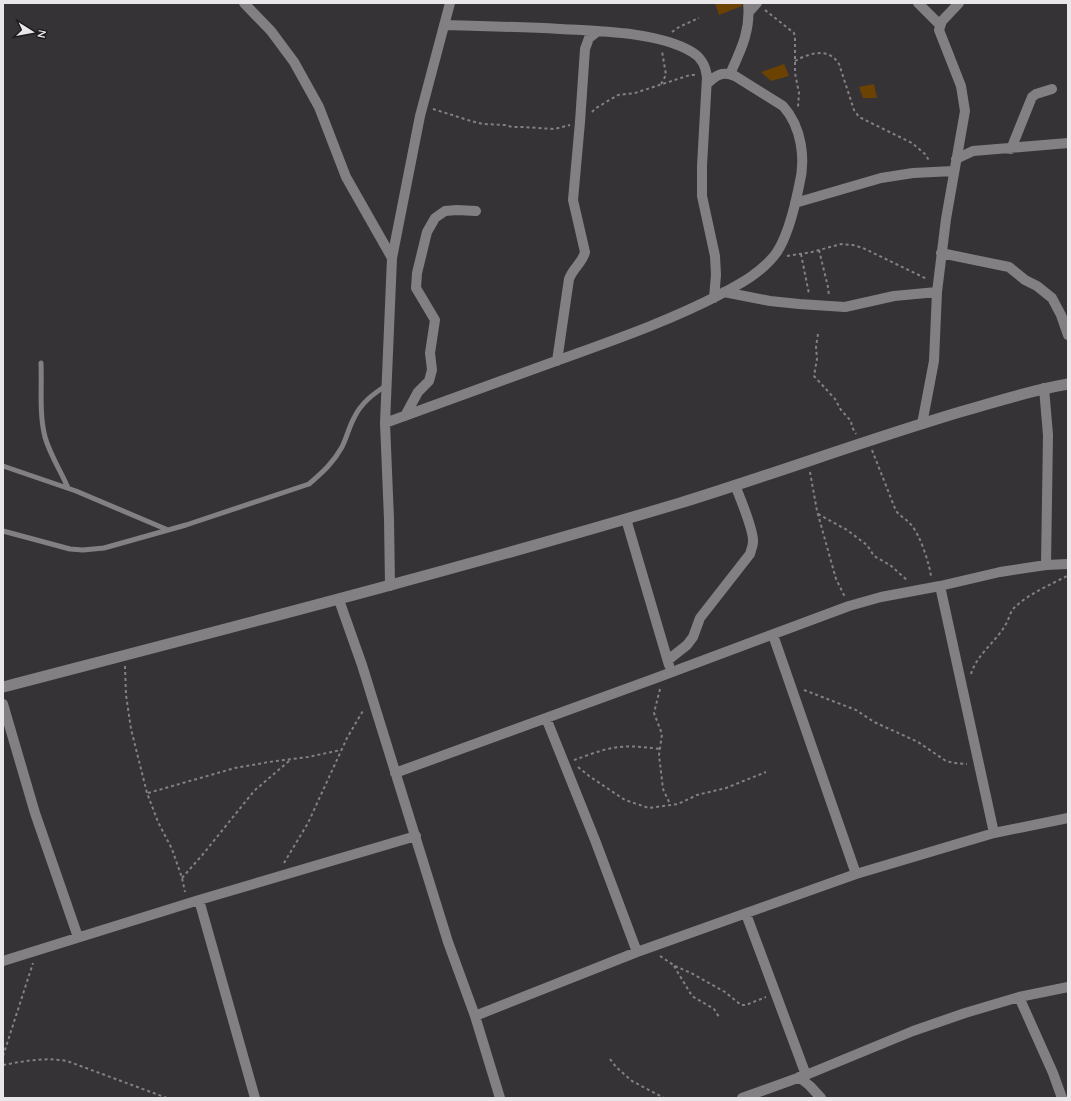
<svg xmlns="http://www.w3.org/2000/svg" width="1071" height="1101" font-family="Quicksand,sans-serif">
<rect width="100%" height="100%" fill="#363336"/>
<path fill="#6b4202" d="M715,3H742V6L719,15Z
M784,64L789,76L771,81L761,72Z
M874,84L877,98H863L859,87Z"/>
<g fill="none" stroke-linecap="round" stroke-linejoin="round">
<path stroke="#848184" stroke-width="2" stroke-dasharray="3 3" stroke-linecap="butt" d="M765,10L794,33L795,38V73L799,93L798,107
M672,32L679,27L699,18
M795,61C809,53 829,47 839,64L854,110L859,117L912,143L925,154L930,162
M661,84L666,75L662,51
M433,109L471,121L483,124L505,125L512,127H523L554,129L570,125
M592,112L596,108L618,95L635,93L690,75H697
M819,250L828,287L829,296
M801,254L809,294
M787,256L812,252L841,244L853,245L863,248L927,279
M818,334L816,347L817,359L814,376L835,399L841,410L851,421L852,427L856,434
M872,450L896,511C902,518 908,520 912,526C920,535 930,565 931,577
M810,472L817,511L836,579L845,597
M818,514L847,530L867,545L874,556L890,565L908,581
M125,666L126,695L131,729L147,793L158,822L172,849L182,878L185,892
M971,674C977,654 996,642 1006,624C1009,619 1010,612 1014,608C1028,594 1050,585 1067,576
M660,689L654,713L662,734L659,755L663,789L670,804
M804,690L856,710L874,722L918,742L946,761L954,763L967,764
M574,760C586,756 600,750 613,748C629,745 644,747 660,749
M578,767L589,776L625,800L649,808L678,804L697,795L726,788L766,772
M148,793L235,768L269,762L308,757L341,750
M284,863L308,823L347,738L364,709
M182,878L204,853L254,791L289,761
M660,956L675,966L691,973L725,992L741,1005H746L766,997
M674,966L692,996L714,1009L719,1017
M3,1056L33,963
M610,1059L616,1067L632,1081L664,1098
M3,1065C25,1061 45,1057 67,1061L167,1098"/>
<path stroke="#838083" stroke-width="5" d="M41,363C42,387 39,414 45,437C50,455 61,471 68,488
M3,466L76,491L168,530
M3,531L70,549L83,550L104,548L186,525L309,484C323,472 333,463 342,447C347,437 349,427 354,418C361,403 373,394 387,385"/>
<path stroke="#838083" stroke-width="10" d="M244,3L271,31L294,62L319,107L346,177L392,258
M918,3L940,25
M749,12L757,3
M444,25C483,26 522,27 560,29C598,31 659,32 692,52C701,57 706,67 707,77L702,166V196L715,256L716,275L714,298
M730,74C741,50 751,30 748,3
M1011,149L1032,97L1036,94L1052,89
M956,159L973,151L1068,143
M795,203L881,178L913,173L954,171
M941,253L1009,267L1025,280L1037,286L1052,298L1061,315L1068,335
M724,292L770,301L799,304L845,307L894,296L937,292
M557,361L569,279C573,268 583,262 585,252L573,200L580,122L585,49L589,38L598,31
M1044,388L1048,435L1046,565
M405,416L418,392L429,381L432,370L430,353L435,320L416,288L417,273L427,232L435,218L445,211L457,210L476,211
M385,423C442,402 499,382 556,361C611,341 667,322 719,295C740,284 763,272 777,252C788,235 795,206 799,186C806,160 802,127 783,106L735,76C722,71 716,75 707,84
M922,424L934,361L937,292L946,219L965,111L961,86L939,30L942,21L959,3
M626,519L669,665
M390,586L389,519L385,423L392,258L420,116L450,3
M940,586L994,833
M339,600L362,665L448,942L475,1016L500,1098
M773,635L856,874
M668,660L687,645L693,637L700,618L750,554C751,550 753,546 753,542C754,530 740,498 735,485
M3,704L35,813L78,937
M546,718L595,840L637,952
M395,773L656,678L849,606L881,597L940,586L1000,572L1046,565L1068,564
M199,900L255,1098
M746,914L806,1075
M3,961L199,900L416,836
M1019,997L1053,1073L1062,1098
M475,1016L637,952L856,874L994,833L1068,818
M799,1077L810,1086L821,1098
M742,1098L806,1075L913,1031L965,1013L1019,997L1068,987"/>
<path stroke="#838083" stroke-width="11" d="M3,687C229,628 456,570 680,503C774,474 866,440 960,412C996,402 1031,390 1068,384"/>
</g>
<rect width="1071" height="1101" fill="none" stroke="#e9e7e9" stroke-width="8"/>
<g transform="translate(32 32) rotate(101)" stroke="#1d1b1d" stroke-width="3" paint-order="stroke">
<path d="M0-3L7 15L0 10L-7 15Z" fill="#e9e7e9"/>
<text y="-6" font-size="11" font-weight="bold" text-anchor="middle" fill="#e9e7e9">N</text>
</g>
</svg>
